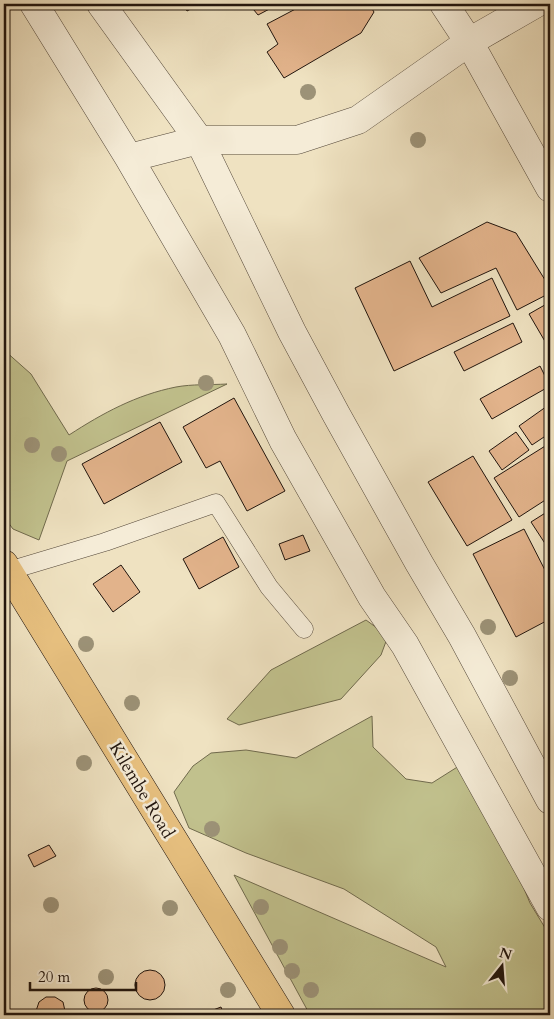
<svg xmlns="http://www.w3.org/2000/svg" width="554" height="1019" font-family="Cardo,serif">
<rect width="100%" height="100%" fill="#efe2c1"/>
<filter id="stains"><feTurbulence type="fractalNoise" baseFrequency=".004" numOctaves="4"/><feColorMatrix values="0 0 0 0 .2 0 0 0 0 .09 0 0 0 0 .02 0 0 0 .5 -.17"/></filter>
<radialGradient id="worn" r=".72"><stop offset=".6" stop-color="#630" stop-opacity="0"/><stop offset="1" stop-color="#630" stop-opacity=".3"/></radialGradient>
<path fill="#c1c18d" stroke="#706a4d" d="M4,350L31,374L69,435C103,413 136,395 176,387C192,384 210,385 227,384L67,461L39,540L13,529L4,517Z
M366,620L388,636L381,655L341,699L239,725L227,719L271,670Z
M372,716L373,747L406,779L432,783L470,759L530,903L550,936V1015H310L234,875L446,967L436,947L344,889L246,853L189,828L174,792L193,766L211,753L246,750L296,758Z"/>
<path fill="#e2b38b" stroke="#20140d" d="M183,4H200L187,11Z
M249,4H279L258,15Z
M305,4H369L374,12L361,33L284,78L267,52L278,44L267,24Z
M487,222L516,233L550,288V293L517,310L496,268L441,293L419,258Z
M410,261L432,307L492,278L510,316L394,371L355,288Z
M550,302V350L529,314Z
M513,323L522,342L464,371L454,352Z
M540,366L550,386L492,419L480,399Z
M234,398L285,491L247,511L220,461L206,468L183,427Z
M550,404V433L532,445L519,426Z
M160,422L182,462L104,504L82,464Z
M516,432L529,450L502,470L489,451Z
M550,443V497L519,517L494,478Z
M473,456L512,520L467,546L428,482Z
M550,510V543L546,545L531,522Z
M524,529L550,580V619L516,637L473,554Z
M303,535L310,551L285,560L279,544Z
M223,537L239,567L199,589L183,559Z
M121,565L140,592L113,612L93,584Z
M49,845L56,856L34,867L28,855Z
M135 985a15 15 0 1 1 30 0a15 15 0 1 1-30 0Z
M84 1000a12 12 0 1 1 24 0a12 12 0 1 1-24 0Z
M46,997H55L63,1002L65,1011L64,1015H38L36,1011L39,1002Z
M221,1007L224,1015H200Z"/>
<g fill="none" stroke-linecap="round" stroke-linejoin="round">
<defs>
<path id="lane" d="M8,571L105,542L216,503L269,587L304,629"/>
<path id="street" d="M34,4L129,158L232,335L283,440L372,597L405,645L550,907
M101,4L199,140L292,332L336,414L419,563L462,636L550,800
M444,4L469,42L550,188
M129,158L199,140H297L358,120L469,42L535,4"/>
<path id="primary" d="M4,564L281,1015"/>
</defs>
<use href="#lane" stroke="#54483a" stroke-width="19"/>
<use href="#street" stroke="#54483a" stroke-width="29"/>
<use href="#primary" stroke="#20140d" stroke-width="29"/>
<use href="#lane" stroke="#f5ecd7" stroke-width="18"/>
<use href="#street" stroke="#f5ecd7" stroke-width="28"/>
<use href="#primary" stroke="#e8c180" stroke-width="28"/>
</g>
<g fill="#9c9277">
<circle cx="308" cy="92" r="8"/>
<circle cx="418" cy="140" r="8"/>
<circle cx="206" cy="383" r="8"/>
<circle cx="32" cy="445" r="8"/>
<circle cx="59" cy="454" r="8"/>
<circle cx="488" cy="627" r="8"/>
<circle cx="86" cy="644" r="8"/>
<circle cx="510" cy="678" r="8"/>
<circle cx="132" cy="703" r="8"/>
<circle cx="84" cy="763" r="8"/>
<circle cx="212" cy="829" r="8"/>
<circle cx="51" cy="905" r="8"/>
<circle cx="261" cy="907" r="8"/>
<circle cx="170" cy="908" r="8"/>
<circle cx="280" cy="947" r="8"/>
<circle cx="292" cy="971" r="8"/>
<circle cx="106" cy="977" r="8"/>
<circle cx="228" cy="990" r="8"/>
<circle cx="311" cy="990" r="8"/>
</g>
<g text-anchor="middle" stroke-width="5" stroke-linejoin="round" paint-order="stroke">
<g font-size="18" fill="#20140d" stroke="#f5ecd7">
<text transform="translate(142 790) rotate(59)" y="6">Kilembe Road</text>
</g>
</g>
<rect width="554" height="1019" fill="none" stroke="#efe2c1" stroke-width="20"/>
<rect x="5" y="5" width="544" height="1009" fill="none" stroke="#20140d" stroke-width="2.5"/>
<rect x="10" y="10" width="534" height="999" fill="none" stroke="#20140d"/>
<g transform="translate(502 966) rotate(17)" stroke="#f5ecd7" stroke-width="4" paint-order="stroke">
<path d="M0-4L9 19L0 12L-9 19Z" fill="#20140d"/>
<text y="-8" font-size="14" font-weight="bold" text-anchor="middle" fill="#20140d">N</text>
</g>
<path d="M30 982v8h106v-8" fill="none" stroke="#20140d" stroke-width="2.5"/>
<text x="38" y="982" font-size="15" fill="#20140d" stroke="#f5ecd7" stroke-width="4" paint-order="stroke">20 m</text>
<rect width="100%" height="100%" filter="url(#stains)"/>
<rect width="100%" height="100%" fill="url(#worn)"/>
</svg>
